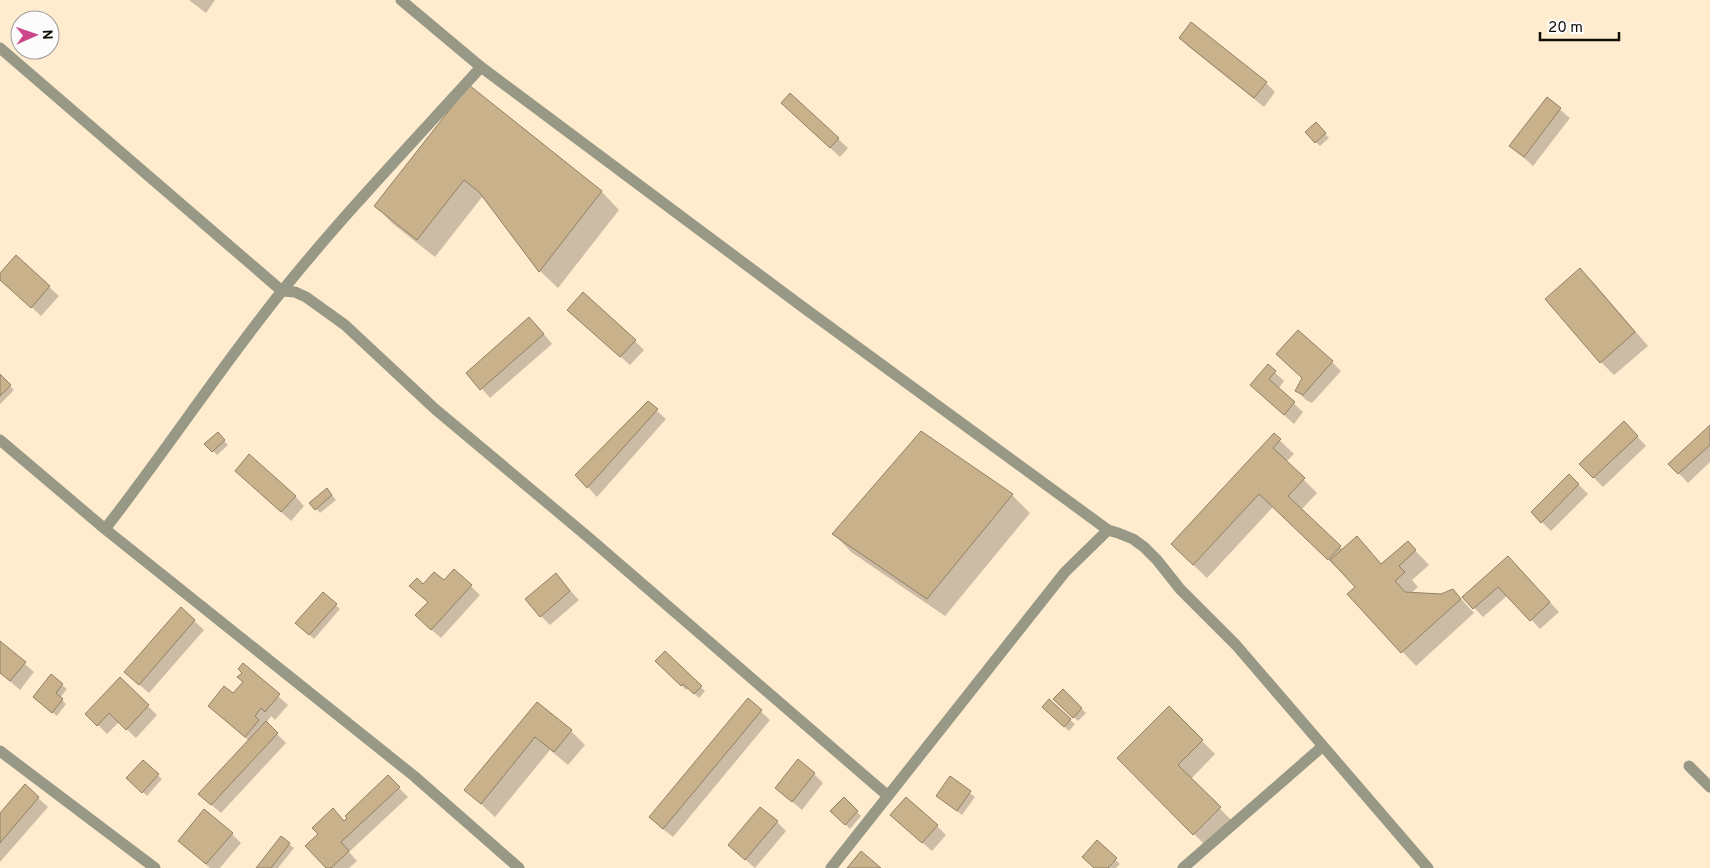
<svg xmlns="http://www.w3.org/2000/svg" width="1710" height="868" font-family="Overpass,sans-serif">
<rect width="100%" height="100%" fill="#ffeccf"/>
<path fill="#0003" d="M189,0H215L206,13Z
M1180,38L1266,83L1275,92L1264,107L1189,47Z
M469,87L602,192L619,210L558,288L540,271L487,201L482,197L435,257L393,224L376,206Z
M791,95L848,148L840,157L792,112Z
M1547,99L1570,118L1533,166L1511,146Z
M1316,124L1329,138L1320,146L1306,132Z
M16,257L59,296L41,316L0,278V275Z
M1580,270L1594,283L1648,346L1614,375L1601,362Z
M578,319L635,341L644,350L630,365Z
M539,328L552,344L490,398L468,373Z
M1332,362L1341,371L1312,403L1306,400L1297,391Z
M1268,366L1284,381L1278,389L1303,412L1294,424L1251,385Z
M0,376L14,390L0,404Z
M648,403L666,419L597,497L577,475Z
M1710,426V462L1688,483L1670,464Z
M1633,432L1646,446L1603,487L1580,464Z
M921,433L1012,495L1030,513L945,616L851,552L834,534Z
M218,434L228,445L217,455L206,444Z
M1274,435L1294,454L1286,462L1317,493L1301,510L1343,550L1370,552L1382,565L1407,542L1429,565L1412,580L1418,587L1411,593L1441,595L1453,590L1474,613L1416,666L1349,594L1357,587L1273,507L1207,578L1186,558Z
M1569,475L1588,494L1551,531L1532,512Z
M246,480L295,496L304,506L291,521Z
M331,494L336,500L320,513L311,503Z
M1517,566L1559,612L1540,629L1508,595L1483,617L1464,597Z
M454,570L480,595L441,638L426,625L429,603L444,582Z
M556,575L579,600L550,625L541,616Z
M323,594L340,609L314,639L297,623Z
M181,609L204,630L149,693L135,681Z
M0,643L34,672L20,690L0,673Z
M665,652L705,691L699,698L689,688L686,690L657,661Z
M243,665L288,705L275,720L271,716L266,723L286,743L221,813L209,803L249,741L219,715L244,682Z
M51,676L67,689L60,698L66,704L57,716L39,701Z
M120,679L157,715L136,738L119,722L107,734L87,714Z
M1063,691L1086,713L1078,721L1055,699Z
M748,700L770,720L673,837L659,826Z
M537,703L571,731L585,745L568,765L550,750L495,817L466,790Z
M1043,707L1070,720L1075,724L1069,731Z
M1169,708L1215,754L1191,779L1233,822L1208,848L1119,758Z
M143,762L162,779L147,796L128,778Z
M814,774L823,783L802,810L776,788Z
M388,777L408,797L349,852L357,861L349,868H328L345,822Z
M950,778L975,797L962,815L937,796Z
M25,786L48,807L0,862V815Z
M844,799L861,816L850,829L832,811Z
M777,822L786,831L755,868L739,854Z
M901,824L937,826L946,835L932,851Z
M232,834L241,843L220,868H210L189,850Z
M282,838L294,848L278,868H258Z
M1097,842L1120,864L1116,868H1096Z"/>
<path fill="#c9b28b" stroke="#908065" d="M1191,22L1267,82L1254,98L1179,38Z
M469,85L602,191L539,272L479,192L464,180L417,240L374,206Z
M790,93L839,138L830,148L781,103Z
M1547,97L1561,108L1524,157L1509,146Z
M1316,122L1326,133L1315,143L1305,132Z
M16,255L50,286L31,308L0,280V273Z
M1580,268L1635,332L1600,363L1545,299Z
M583,292L636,340L620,357L567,310Z
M529,317L544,334L480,390L466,373Z
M1298,330L1333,361L1303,395L1295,391L1302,378L1276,354Z
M1268,364L1276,371L1269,379L1295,402L1284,415L1250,385Z
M0,374L11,385L0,396Z
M648,401L658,409L587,488L575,475Z
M1624,421L1638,436L1593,478L1579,464Z
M1710,425V445L1678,474L1668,464Z
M921,431L1013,494L927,599L832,534Z
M218,432L225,440L212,452L204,444Z
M1274,433L1281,439L1273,448L1305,478L1288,496L1341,546L1328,560L1259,494L1193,565L1171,544Z
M249,454L296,496L281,512L235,471Z
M1569,474L1579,484L1541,523L1531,512Z
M327,488L332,495L315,510L309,503Z
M1357,536L1381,564L1408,541L1416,550L1399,566L1405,572L1395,581L1405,592L1441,594L1453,589L1461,599L1401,653L1347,594L1355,587L1330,560Z
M1508,556L1550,602L1530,621L1498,587L1473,609L1462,597Z
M454,569L472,585L431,630L415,615L428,602L409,586L417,578L423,584L434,572L444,580Z
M556,573L570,591L540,617L525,599Z
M323,592L337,604L309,635L295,623Z
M181,607L195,620L139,685L124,672Z
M0,641L26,662L10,681L0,673Z
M665,651L702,686L694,694L683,684L681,686L655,661Z
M243,663L280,694L265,712L261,708L255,716L259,720L245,737L208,706L224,686L233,693L243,682L237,677L242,673L238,669Z
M51,674L63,684L56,693L63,699L52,713L33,697Z
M120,677L149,705L126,730L109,713L97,726L85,714Z
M1063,689L1082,708L1073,718L1053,699Z
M748,698L762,710L663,829L649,817Z
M1049,699L1071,719L1064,727L1042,707Z
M537,702L572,730L554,752L535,737L481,804L464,790Z
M1169,706L1203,740L1178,765L1221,807L1193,835L1117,758Z
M266,721L278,733L211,805L198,794Z
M798,759L815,773L792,802L775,788Z
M143,760L159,774L142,793L126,778Z
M388,775L400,787L341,842L349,851L331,868H326L305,846L318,834L312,828L333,808L344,821L347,818L345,816Z
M950,776L971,791L957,811L936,796Z
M25,784L39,797L0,843V813Z
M844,797L858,811L845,825L830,811Z
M906,797L938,825L922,843L890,815Z
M760,807L778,821L745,860L728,845Z
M204,809L233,833L206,864L178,841Z
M281,836L290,843L271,868H256Z
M1097,840L1117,858L1108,868H1094L1082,857Z
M861,851L881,868H847Z"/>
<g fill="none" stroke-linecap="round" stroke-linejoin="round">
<path stroke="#979885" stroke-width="11" d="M401,0L481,67L800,305L1108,530L1065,572L831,868
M0,48L282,291L295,292L306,297L345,325L435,409L588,537L888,796
M481,67C414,141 344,214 282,291C220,368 166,451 105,529L414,776L519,868
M0,440L105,529
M1108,530L1118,533L1133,539L1144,547L1157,560L1180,589L1236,645L1428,868
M0,751L155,868
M1689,766L1710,787
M1183,868L1323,746"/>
</g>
<g transform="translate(35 35) rotate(88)"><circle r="24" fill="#fcfcfc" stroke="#9e9c99"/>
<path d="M0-4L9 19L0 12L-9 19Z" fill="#cc478a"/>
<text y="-8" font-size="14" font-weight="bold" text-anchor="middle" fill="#120c04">N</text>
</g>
<path d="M1540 32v8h79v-8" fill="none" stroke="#120c04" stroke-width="2.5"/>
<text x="1548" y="32" font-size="15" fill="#120c04" stroke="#fcfcfc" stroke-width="4" paint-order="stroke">20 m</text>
</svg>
